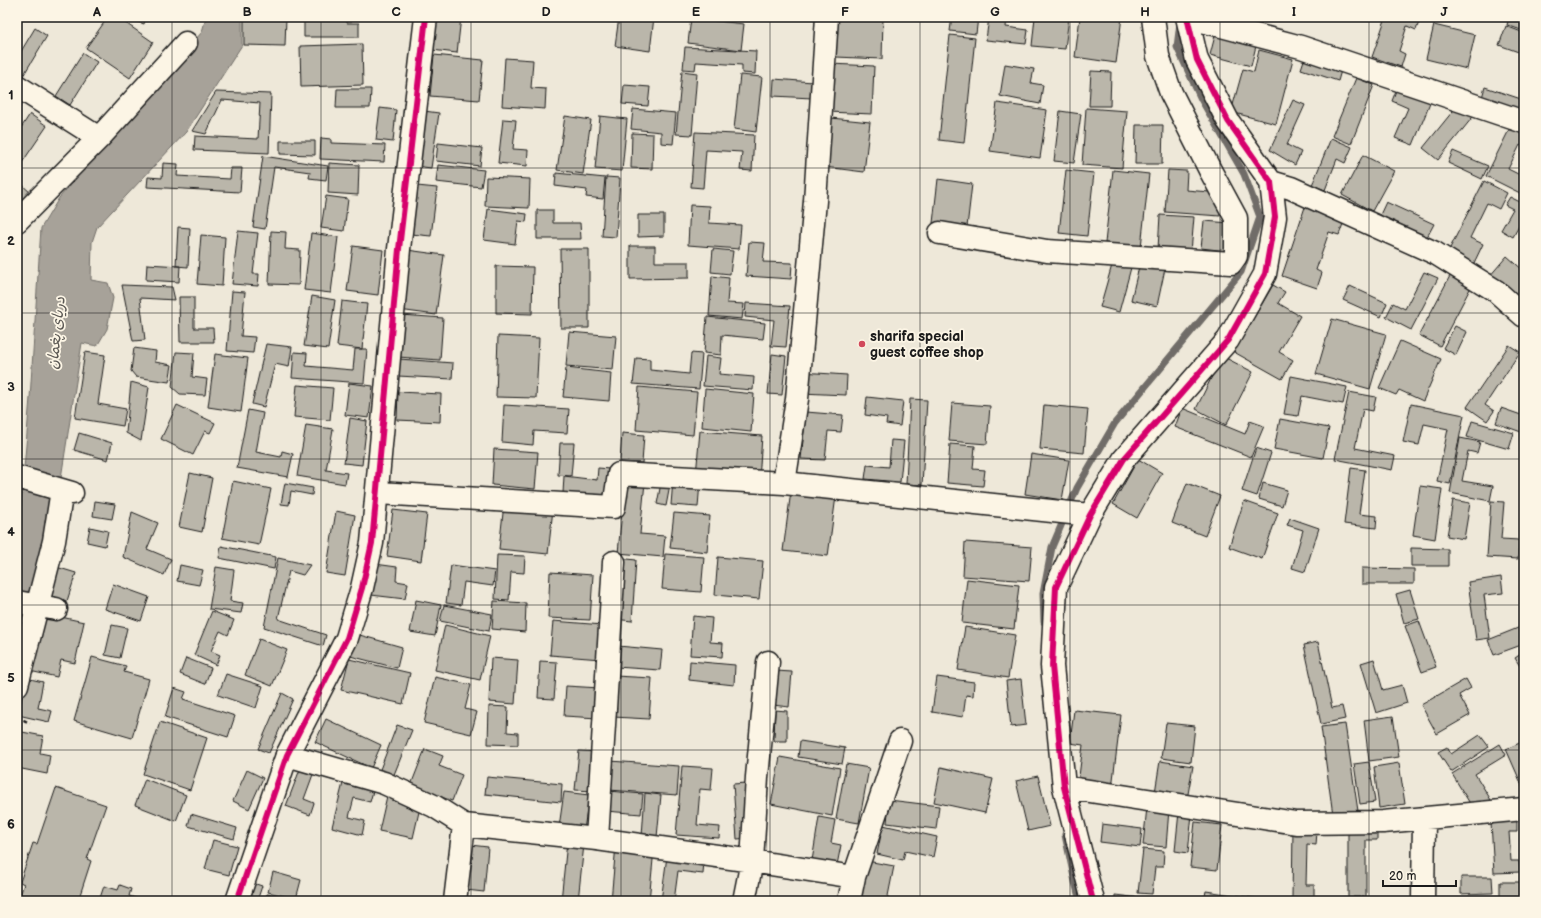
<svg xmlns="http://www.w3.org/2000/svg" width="1541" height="918" font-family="'Balsamiq Sans','Playpen Sans Arabic',sans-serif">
<rect width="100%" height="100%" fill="#eee8d9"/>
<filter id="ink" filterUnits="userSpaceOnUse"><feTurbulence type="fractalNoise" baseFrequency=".025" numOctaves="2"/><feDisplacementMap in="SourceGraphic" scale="8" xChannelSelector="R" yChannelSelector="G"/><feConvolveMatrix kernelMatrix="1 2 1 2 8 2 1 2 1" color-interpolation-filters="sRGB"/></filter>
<g filter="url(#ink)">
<path fill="#a7a299" stroke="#6f6c67" d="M206,17H242V45L186,132L97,227L92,242L91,280L108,283L113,298L107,329L97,346L82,343L57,504L17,684V525L20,516L30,398L41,228L59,198L202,32Z"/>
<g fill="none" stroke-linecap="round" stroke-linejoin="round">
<path stroke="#6f6c67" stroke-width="7" d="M1044,622L1043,594L1052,547L1077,488L1115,423L1241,272L1260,217L1244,174L1201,99L1177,47L1180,23
M1065,835L1075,882L1080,901"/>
</g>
<path fill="#bab6aa" stroke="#1c1c1c" d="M108,17H117L153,42L130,78L86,48Z
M125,17H146L144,24Z
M244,17H286L285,46L244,45Z
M304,17H347V23H359V37H304Z
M436,17H461L457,53L432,50Z
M619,17H654L650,51L615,46Z
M837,17H883L882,59L836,57Z
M952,17H978L976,34L950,31Z
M989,17H1007L1006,27L1028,30L1026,44L986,40Z
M1035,17H1069L1065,49L1032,46Z
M1080,17H1122L1116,63L1075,57Z
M1386,17H1421L1416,30L1407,26L1399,51L1405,54L1401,67L1372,57Z
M1509,17H1524V31L1507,25Z
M691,18L744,24L741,50L688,43Z
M1434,25L1475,35L1467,69L1426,59Z
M1506,26L1524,33V54L1499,45Z
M35,28L47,36L23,76L17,73V58Z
M1217,28L1258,38L1251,66L1210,55Z
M950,35L975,38L964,143L939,140Z
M362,44L363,85L301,87L300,46Z
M685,47L756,51L755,74L742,73V65L696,62L695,70L683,69Z
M1259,50L1293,59L1276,124L1231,112L1243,69L1254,72Z
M83,53L97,62L70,105L56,96Z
M1306,54L1342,67L1338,81L1301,69Z
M434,55L483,60L479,100L430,96Z
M505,58L533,60L531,88L546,89L545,109L502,106Z
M830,64L874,66L872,114L828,112Z
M1005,64L1034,69L1031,83L1043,85L1040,104L1000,96Z
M682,71L697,73L692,135L676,134Z
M1091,71L1111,72L1110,106H1089Z
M740,75L762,77L756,132L734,129Z
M1356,78L1374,85L1351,144L1332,136Z
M774,79L813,82L812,98L773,96Z
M624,85L650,87L648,106L622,104Z
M1485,87L1524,100V105L1521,115L1481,101Z
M1397,88L1431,101L1413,145L1395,138L1408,108L1392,101Z
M17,89L27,96L17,112Z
M337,89H371L370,108H336Z
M216,92L271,94L269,153L194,150L195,136L258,139L260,103L222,100L206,134L192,131Z
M1293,100L1305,105L1287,145L1301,152L1295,165L1270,150Z
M1461,101L1476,113L1438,160L1423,148Z
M997,103L1047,110L1040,158L990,151Z
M380,108L396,110L393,142L376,140Z
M1086,108L1127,111L1122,168L1082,165Z
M633,109L676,113L673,144L661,143V132L631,129Z
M424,111L439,113L431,168L416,166Z
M1060,111L1081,114L1074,163L1054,161Z
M30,114L47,126L17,170V134Z
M565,116L591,120L583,174L557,170Z
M600,116L627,119L622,171L595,169Z
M831,118L870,122L864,172L825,167Z
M503,119L516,120L513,149L528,150L527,166L498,163Z
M1512,124L1524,130V148L1520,145L1508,169L1524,177V195L1486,176Z
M1136,125H1163L1162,164H1135Z
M695,132L754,135L752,171L740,170L742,152L706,150L703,188L691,187Z
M632,133L653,134L652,169L631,168Z
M321,138L331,139V143L385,145L384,162L320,159Z
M1331,138L1352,147L1345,163L1337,159L1325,190L1312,185Z
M280,141H315V155L280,154Z
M438,143L482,148L480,166L436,161Z
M1453,151L1488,166L1482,179L1448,163Z
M1363,155L1394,171L1372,211L1342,195Z
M263,156L328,166L326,180L309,178L310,172L274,167L265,229L253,227Z
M163,163L178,164L177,176L230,179L231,168H242L240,192L147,187L148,177L162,178Z
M329,163L359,165L358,195L328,193Z
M438,165L484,170L481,187L436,182Z
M1066,170L1094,173L1087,236L1059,233Z
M1113,170L1149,174L1141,247L1105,243Z
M1168,170L1187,171L1186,190L1221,193L1220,216L1165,212Z
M556,173L605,178L603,199L586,197L587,190L555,186Z
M486,177L530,179L529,208L485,206Z
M606,177L620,178L616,237L602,236Z
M938,179L972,184L967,227L933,223Z
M17,180L34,196L17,206Z
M1484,181L1507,193L1499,209L1487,203L1470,238L1483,244L1473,265L1448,252Z
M417,186L437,188L431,236L411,234Z
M326,196L348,199L344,231L321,228Z
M1510,197L1524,204V217L1513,237L1501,230L1513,209L1505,205Z
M1386,202L1434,224L1426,239L1379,217Z
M690,205L710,206L709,223L741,225L739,249L688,245Z
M1305,207L1344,221L1339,235L1329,232L1316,270L1322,273L1317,288L1282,276Z
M488,209L527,214L526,222L518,221L515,244L484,240Z
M537,210H553V223H580L581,239H537Z
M638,215H664V236L638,237Z
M1160,215L1194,217L1191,252L1158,249Z
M1204,221L1230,223L1227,251L1201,248Z
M178,227L190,228L188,267L176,266Z
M238,231L258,233L253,274H259L258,286L232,284Z
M271,231L286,232L285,249L300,250L299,285L269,284Z
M311,233L338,237L331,293L304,290Z
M201,235L225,237L222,286L197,284Z
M749,242L765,243L763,262L792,263L791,279L746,276Z
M353,246L383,250L378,295L347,291Z
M630,246H655V262H689V278L630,279Z
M560,249H589V328H561Z
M713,249L733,251L730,274L711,272Z
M407,250L444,255L436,315L399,310Z
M1507,256L1524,271V278L1522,281L1524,283V308L1489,277Z
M1114,258L1132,264L1119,312L1100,307Z
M1141,258L1166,264L1157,306L1131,300Z
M147,264L180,266L179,282L146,280Z
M496,266L533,267L532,314L496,313Z
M1424,272L1438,278L1411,330L1386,317L1393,303L1405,309Z
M1451,274L1472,285L1440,346L1419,335Z
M712,276L729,278L727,303L744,304L742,319L709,316Z
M122,285L172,287L175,300L140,298L145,340L133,341Z
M1273,285L1285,292L1278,303L1300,316L1279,352L1293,360L1282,379L1234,352Z
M1350,286L1387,303L1381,317L1343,300Z
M232,291L245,292L241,336L255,337L253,353L227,351Z
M312,296L335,300L328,349L304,346Z
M179,297H194V328H213L214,342H180Z
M17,299L19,328H17Z
M342,301L367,304L362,349L337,346Z
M746,303L790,306L786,347L771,346L774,320L745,317Z
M401,315L443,318L440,360L398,357Z
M707,317L765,323L763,339L722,335L721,355L704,353Z
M1332,319L1386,334L1370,389L1316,374Z
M1455,326L1467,332L1456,355L1443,348Z
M569,332L616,336L613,370L566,366Z
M498,336L539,338L536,398L496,397Z
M1400,341L1441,359L1423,401L1399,390L1396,395L1379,388Z
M266,344L292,347L289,367L275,364L264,407L252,404Z
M1509,345L1520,352L1485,405L1494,411L1487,421L1467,407Z
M134,348L156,351L155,362L172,365L169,382L136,377L131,371Z
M355,349H367L364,383L292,378L294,352L307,353L306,366L353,370Z
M85,352L105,355L98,404L126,409L123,426L75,418Z
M176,352L194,353L192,377L207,379L205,395L180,394L172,387Z
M691,353L702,354L699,389L633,384L636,358L650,359V370L689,374Z
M215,354L248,358L241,412L208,407Z
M772,354L786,356L782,395L768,394Z
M706,356L721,358L719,374L754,377L753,390L703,386Z
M1222,356L1253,372L1226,425L1196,409Z
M399,359L453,363L452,379L398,376Z
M566,368L611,373L609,401L563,397Z
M802,372L847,375L846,395L801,393Z
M1291,376L1347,387L1343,404L1302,396L1298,416L1284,414Z
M131,382L149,387L141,441L126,433Z
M349,383L373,386L369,418L345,415Z
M297,385L333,388L330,420L294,417Z
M639,387L697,392L693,435L636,430Z
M705,389L754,394L751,432L702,427Z
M398,392L441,394L440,422L397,420Z
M1349,392L1376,397L1373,411L1363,409L1355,448L1395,456L1392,470L1335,459Z
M867,397L903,401L900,426L886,424L887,418L865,415Z
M910,399L927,400L922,485L906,484Z
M952,403L990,406L987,444L949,441Z
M1411,404L1464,415L1450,484L1437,481L1448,429L1424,424L1419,445L1403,442Z
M177,405L215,423L210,433L205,431L193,455L161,439Z
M504,405L569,409L567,433L534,431L533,445L502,442Z
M1044,405L1088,409L1084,453L1040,449Z
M1182,408L1245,434L1250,421L1264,426L1251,457L1175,427Z
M1501,408L1524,416V433L1496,423Z
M248,410L263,413L256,452L281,457L282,451L293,454L288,477L237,468Z
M806,412L843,415L841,432L828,431L825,460L801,459Z
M350,418L367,421L362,465L344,463Z
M1280,419L1329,428L1323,458L1274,449Z
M1472,421L1514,433L1509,449L1467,437Z
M306,425L333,429L326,470L347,473L345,484L297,476Z
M700,431L762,436L759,480L696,475Z
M79,433L112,443L108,460L74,450Z
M622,433L644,435L642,463L620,462Z
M1460,438L1480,442L1477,453L1468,451L1462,481L1493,486L1490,501L1450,493Z
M891,440L904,441L900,482L865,479L867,465L889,467Z
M560,443H574L571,476L558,475Z
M950,444L975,446L973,469L985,470L983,486L947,483Z
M1256,448L1271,453L1257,496L1242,491Z
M494,449L538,452L535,489L492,485Z
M1031,454L1069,460L1062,500L1025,494Z
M1138,459L1162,473L1137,518L1113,504Z
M598,468L610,469L607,498L563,493L564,476L597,480Z
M1351,468L1365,470L1359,514L1377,516L1376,528L1344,524Z
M190,473L212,478L202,532L179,527Z
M662,478L671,480L666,506L657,504Z
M625,480L645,482L640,534L665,536L663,557L618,553Z
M673,480L700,482L698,507L671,505Z
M233,481L271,489L259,545L222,538Z
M285,483L313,488L312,495L291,491L289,505L281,504Z
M1187,483L1220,496L1205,536L1172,523Z
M1263,483L1287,490L1282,506L1259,499Z
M1420,486L1442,489L1435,539L1413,535Z
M791,491L836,496L828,556L783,551Z
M1453,500L1470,503L1464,539L1447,536Z
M95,501L115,504L112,519L93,516Z
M1244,501L1278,513L1262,559L1229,547Z
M1491,501L1504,502L1501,539L1519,540L1518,559L1487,557Z
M504,504L553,509L548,554L499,549Z
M393,510L427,514L421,561L387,556Z
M336,511L355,515L345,576L326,573Z
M132,512L158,523L147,549L171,559L164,575L123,557Z
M674,513L710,516L707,552L670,548Z
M1290,518L1319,528L1305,572L1292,568L1303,530L1287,525Z
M90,527L108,531L105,546L87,542Z
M965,542L1032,547L1029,581L963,576Z
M221,546L276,557L274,569L219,558Z
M1411,548L1448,549V566H1411Z
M665,554L704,557L701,592L662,589Z
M497,555L525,556L524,573L511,572L509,600L495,599Z
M718,557L763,561L759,599L715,595Z
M278,558L310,565L303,575L289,571L278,619L326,635L323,646L264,627Z
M619,558L636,560L632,621L615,619Z
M375,564L397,567L396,581L408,583L405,599L371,595Z
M180,565L203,570L199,585L177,581Z
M451,565L495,571L493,586L464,582L461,605L446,603Z
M53,566L76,573L67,601L45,595Z
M216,567L234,570L230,601L243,603L241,613L209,609Z
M1362,568L1414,569V584H1362Z
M550,572L593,575L590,620L548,618Z
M1501,577L1503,593L1484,595L1490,638L1476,640L1468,582Z
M967,579L1019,585L1014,629L962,623Z
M113,584L149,597L141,621L105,609Z
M1410,590L1419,619L1404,623L1396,594Z
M416,600L441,605L435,636L410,632Z
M494,601L526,603L525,632L492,629Z
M444,605L492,614L489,631L440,621Z
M212,611L234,620L228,635L220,631L211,651L220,655L216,665L194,655Z
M38,612L84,622L75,663L61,660L57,677L25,670Z
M693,616L712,618L710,642L723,643L722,657L690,655Z
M553,621L603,625L601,659L550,655Z
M1419,621L1436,667L1422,672L1405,626Z
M112,625L127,628L120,658L105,655Z
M445,625L490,636L480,680L435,670Z
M1523,626L1524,644L1494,655L1488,640Z
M965,627L1015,635L1008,678L958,670Z
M356,634L402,647L397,668L350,656Z
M259,639L287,650L272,686L245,675Z
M1318,642L1332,708L1342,706L1345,719L1321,724L1304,645Z
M618,646L662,650L660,670L616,667Z
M1524,652V673L1515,658Z
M92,657L126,666L124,672L149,679L132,738L74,721Z
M186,658L211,668L205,684L180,674Z
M491,658L518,660L515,704L489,702Z
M349,659L410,673L403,704L341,690Z
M1374,659L1383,690L1402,685L1407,703L1376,713L1361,663Z
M540,661L557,662L554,699L538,698Z
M690,661L735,665L734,685L689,680Z
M776,671L792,672L789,707L773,705Z
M226,674L263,686L256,708L218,695Z
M615,676L652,678L649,719L613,717Z
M435,677L471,685L465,709L477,712L471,734L424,723Z
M937,677L974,682L973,696L966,695L963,717L932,712Z
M26,678L43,682L38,708L52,711L49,722L18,715Z
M1021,679L1026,725L1011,727L1006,681Z
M1466,679L1471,688L1459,695L1470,715L1437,734L1421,705Z
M566,686L600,688L598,718L564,716Z
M174,688L186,692L183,699L235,716L228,737L165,717Z
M282,693L293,699L269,753L258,749Z
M489,706L508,707L507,732L518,733V745L488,744Z
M775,710L787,711V741H774Z
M1074,710L1121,715L1112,788L1078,784L1083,745L1070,743Z
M1393,716L1399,757L1369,761L1364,720Z
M326,719L381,745L371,768L315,742Z
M160,722L207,738L190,790L143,774Z
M1166,723L1195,726L1191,762L1161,758Z
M1345,724L1358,811L1333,815L1321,727Z
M397,725L412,730L393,777L379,772Z
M17,731L43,736L40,753L50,755L47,774L17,768Z
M1480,735L1489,747L1451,772L1438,752L1447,747L1451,754Z
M800,741L845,748L842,764L798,757Z
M1522,742L1524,746V790L1506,749Z
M1500,744L1506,755L1475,774L1491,800L1474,810L1452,774Z
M425,749L443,756L439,766L462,775L452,801L411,785Z
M579,751L598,752L594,791L575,790Z
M780,757L840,768L832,816L771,804Z
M610,761L679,766L677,795L609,790Z
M1160,761L1193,766L1186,805L1154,799Z
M1369,762L1375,802L1360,804L1354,764Z
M1399,763L1405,804L1379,808L1374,767Z
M302,764L315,769L304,799L314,803L310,815L286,806Z
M846,764L869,768L859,823L836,819Z
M682,766L713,768L711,790L700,789L697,825L720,827L719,838L676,835Z
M941,767L993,779L985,813L934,802Z
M247,770L263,778L249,809L233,801Z
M1038,776L1050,826L1028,831L1016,781Z
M487,777L562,784L561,802L485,794Z
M145,779L186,795L176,821L135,805Z
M343,783L373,791L370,802L354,798L349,817L365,821L362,835L332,827Z
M746,783L750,838L737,839L733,784Z
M56,788L106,805L87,859L91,861L78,901H18L24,884L20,882L33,843L37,844Z
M608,791L643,794L641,814L606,811Z
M564,792L589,795L584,830L559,827Z
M645,793L661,795L657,837L642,836Z
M387,796L421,803L413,838L379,831Z
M889,800L939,806L936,829L887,823Z
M1147,807L1169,809L1166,847L1143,845Z
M1179,812L1192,814L1188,853L1175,851Z
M191,814L237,828L234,839L188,826Z
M819,817L835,820L831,843L841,845L837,865L812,861Z
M1517,821V832H1509L1511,861H1519L1520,872L1494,873L1491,822Z
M1195,822L1222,825L1217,870L1190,867Z
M1102,824L1142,829L1140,847L1100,842Z
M883,825L937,837L933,857L905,851L903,860L877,854Z
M1348,828H1377V840H1366V897H1348Z
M1293,830L1317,831L1316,845L1307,844L1306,885H1314V899L1292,898Z
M213,840L237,846L229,875L205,869Z
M567,842L584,844L578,901H561Z
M470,845L488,847L484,892L466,890Z
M616,845L654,849L649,901H611Z
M1143,849L1164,851L1163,867H1155L1152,894L1138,893Z
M667,856L704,861L703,874L678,871L674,901H661Z
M867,861L894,866L887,901H859Z
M273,872L301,880L296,899L268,892Z
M1461,877H1492L1493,893L1461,894Z
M250,882L262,886L257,901H243Z
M1500,882H1524V901H1500Z
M120,885L131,889L129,896L144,901H99L104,886L118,890Z
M1206,891L1272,901H1204Z
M267,894L296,901H265Z
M1115,895L1157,900L1156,901H1115Z"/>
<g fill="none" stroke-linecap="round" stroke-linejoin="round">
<defs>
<path id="street" d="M1187,17L1301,47L1524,122
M17,86L99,138
M1271,182L1291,188L1435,253L1496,291L1524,316
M17,221L99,138L186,43
M940,233L1047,251L1231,263L1236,256V218L1210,170L1171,93L1158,56L1153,17
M17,477L72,493
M784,483L797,399L815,201L827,17
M378,493L614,507L619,474L784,483L1090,515
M17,602L56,609
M17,685L54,541L62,490
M287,755L384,783L434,806L464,825L597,839L752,861L854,877
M1064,787L1296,823L1383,822L1524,809
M597,839L614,562
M455,901L464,825
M744,901L752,861L757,777L768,662
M849,901L854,877L900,741
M1093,901L1064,787L1052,666L1056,587L1090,515L1124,459L1228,340L1265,274L1275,217L1271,182L1228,121L1197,60L1187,17
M1423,901L1424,819"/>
<path id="secondary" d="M237,901L287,755L347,638L362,588L372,543L399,249L426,17"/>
</defs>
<use href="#street" stroke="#1c1c1c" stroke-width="25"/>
<use href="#secondary" stroke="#1c1c1c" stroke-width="25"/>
<path stroke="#1c1c1c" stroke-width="2.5" stroke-dasharray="4 3" stroke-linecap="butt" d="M17,717L30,723"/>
<use href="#street" stroke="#fcf5e5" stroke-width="22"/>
<use href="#secondary" stroke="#fcf5e5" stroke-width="22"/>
<defs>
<path id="cycleway" d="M237,901L287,755L347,638L362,588L372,543L399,249L426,17
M1093,901L1064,787L1052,666L1056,587L1090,515L1124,459L1228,340L1265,274L1275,217L1271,182L1228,121L1197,60L1187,17"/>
</defs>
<use href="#cycleway" stroke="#fcf5e5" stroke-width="8"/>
<use href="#cycleway" stroke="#d6006c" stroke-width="6"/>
</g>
</g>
<path fill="none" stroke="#1c1c1c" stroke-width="1" stroke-opacity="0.55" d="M172,17V901M321,17V901M471,17V901M621,17V901M770,17V901M920,17V901M1070,17V901M1220,17V901M1369,17V901M17,168H1524M17,313H1524M17,459H1524M17,605H1524M17,750H1524"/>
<circle fill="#d1495b" stroke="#fcf5e5" stroke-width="1.5" cx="862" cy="344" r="4"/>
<g text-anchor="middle" stroke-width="3.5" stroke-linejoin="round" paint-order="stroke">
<g font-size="14" font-weight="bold" fill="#1c1c1c" stroke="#fcf5e5" text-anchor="start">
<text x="870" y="341">sharifa special<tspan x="870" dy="16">guest coffee shop</tspan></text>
</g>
<g font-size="15" font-style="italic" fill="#5b5854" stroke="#fcf5e5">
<text transform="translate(56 333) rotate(-84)" y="5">دریای پغمان</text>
</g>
</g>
<rect width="1541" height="918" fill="none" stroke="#fcf5e5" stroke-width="44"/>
<path d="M1383 880v6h73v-6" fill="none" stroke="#1c1c1c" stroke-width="2"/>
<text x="1389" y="880" font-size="12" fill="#1c1c1c" stroke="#fcf5e5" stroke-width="3" paint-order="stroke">20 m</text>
<rect x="22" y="22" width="1497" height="874" fill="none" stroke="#1c1c1c" stroke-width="1.5"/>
<g font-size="13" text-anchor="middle" font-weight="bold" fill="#1c1c1c">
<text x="97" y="16">A</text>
<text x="247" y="16">B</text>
<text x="396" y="16">C</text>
<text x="546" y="16">D</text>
<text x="696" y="16">E</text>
<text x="845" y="16">F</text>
<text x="995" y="16">G</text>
<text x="1145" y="16">H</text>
<text x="1294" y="16">I</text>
<text x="1444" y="16">J</text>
<text x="11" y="99">1</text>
<text x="11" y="245">2</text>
<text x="11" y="391">3</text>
<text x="11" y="536">4</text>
<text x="11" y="682">5</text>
<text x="11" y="828">6</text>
</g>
</svg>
